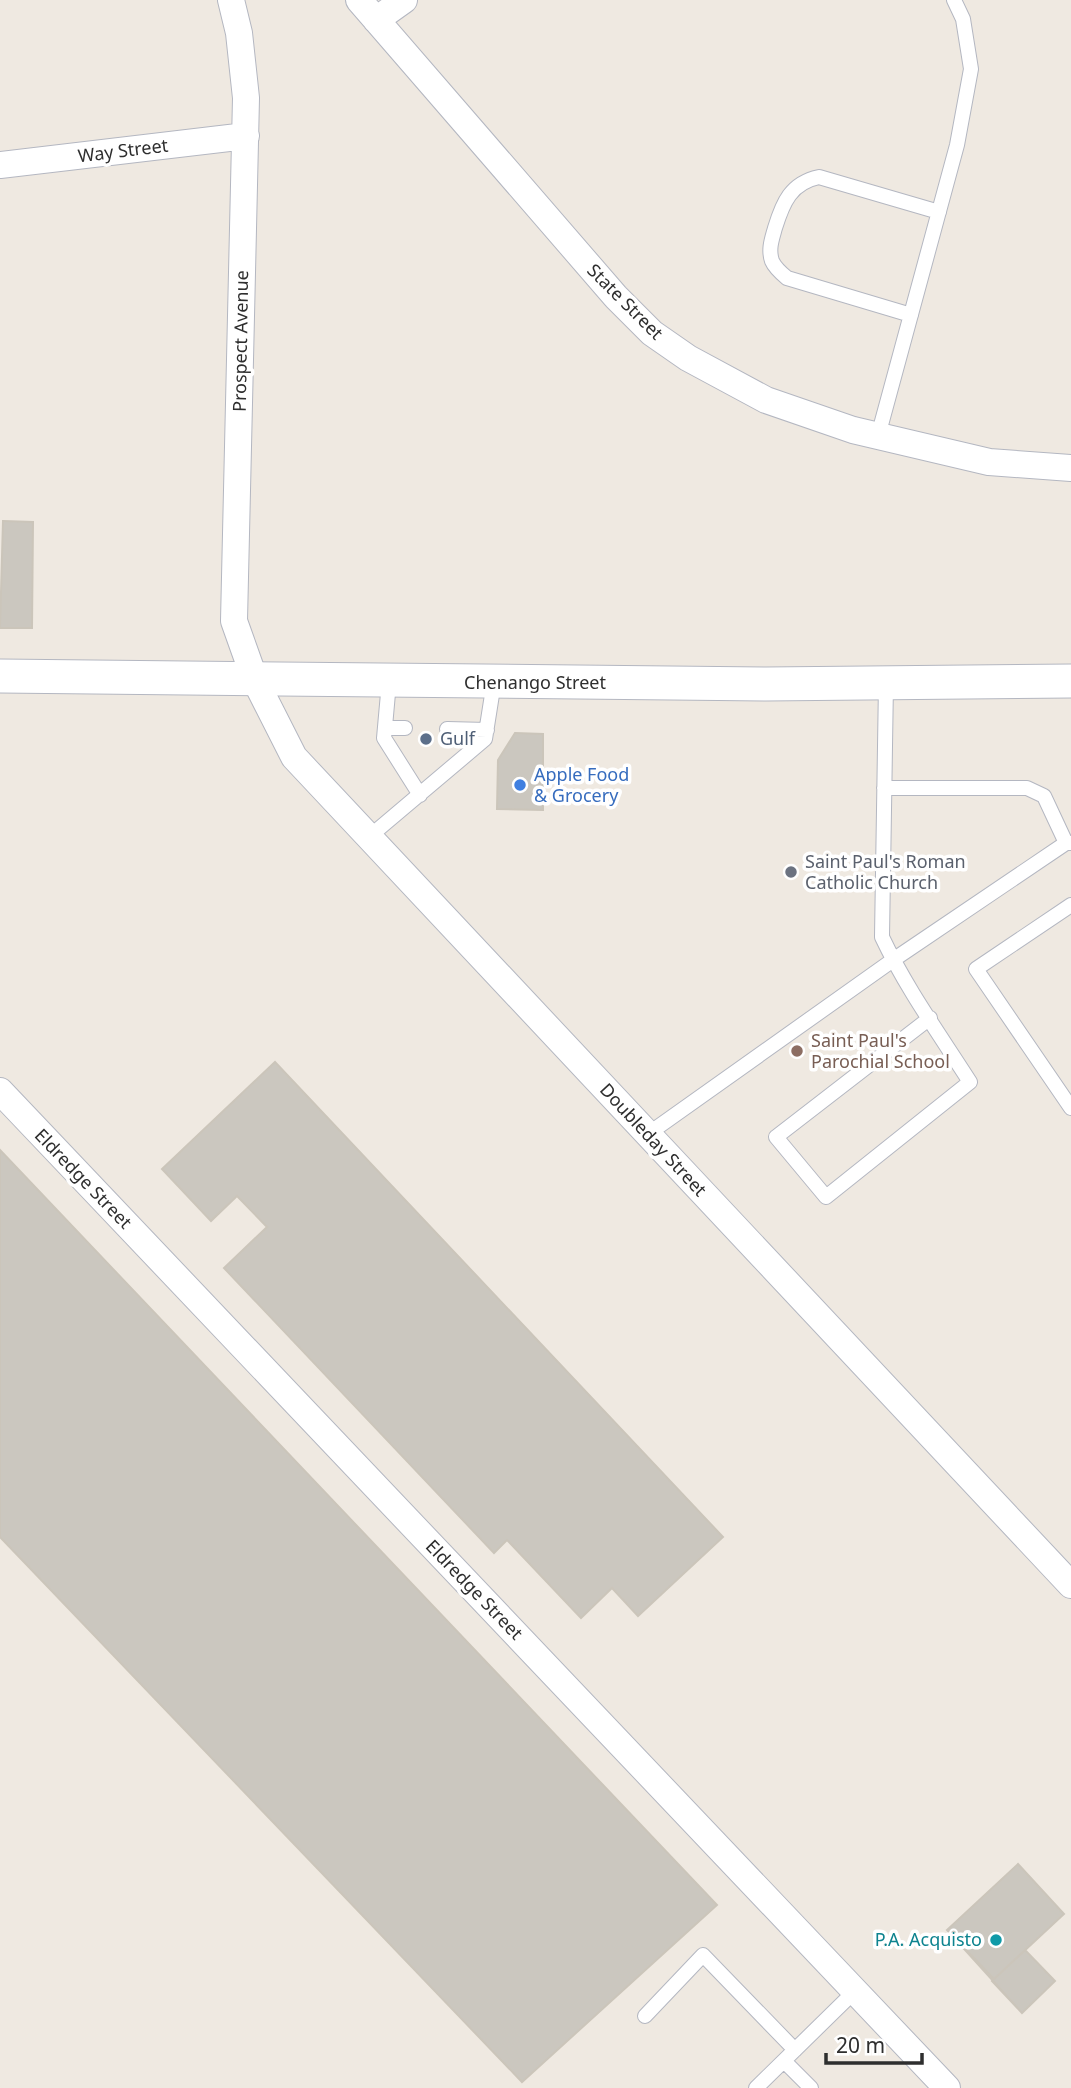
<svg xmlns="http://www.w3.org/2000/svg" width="1071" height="2088" font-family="'Noto Sans',sans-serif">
<rect width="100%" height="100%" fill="#efe9e1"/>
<path fill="#cbc7bf" stroke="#cbc5ba" stroke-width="2" d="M3,521L33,522L32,628H0Z
M515,733L543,734V810L497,809L498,760Z
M275,1062L723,1537L638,1616L612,1588L581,1618L507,1540L494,1553L224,1268L267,1227L237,1196L211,1221L162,1169Z
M0,1150L717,1905L522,2082L0,1537Z
M1018,1864L1064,1914L1025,1950L1055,1981L1022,2013L947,1930Z
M1018,1864L1064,1914L994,1979L947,1930Z
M1025,1950L1055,1981L1022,2013L992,1981Z"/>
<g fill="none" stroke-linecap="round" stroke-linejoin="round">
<defs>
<path id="service" d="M911,315L787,278C781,273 775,268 772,261C768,249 772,239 775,228C783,202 791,183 819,177L939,212
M878,436L957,145L971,69L963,19L954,0
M389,682L384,738L420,795
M886,683L882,937C906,988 940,1035 970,1082L826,1197L776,1137L930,1018
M385,728H405
M447,729L487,730
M884,788H1027L1044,796L1066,843
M369,837L485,739L494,682
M1071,905L976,969L1071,1108
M648,1134L893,960L1066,843H1071
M645,2016L703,1955L795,2050
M784,2061L811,2088
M756,2088L855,1991"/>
<path id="minor" d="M231,0L239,33L246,98L234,621L255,680L294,757L1071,1585
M359,0L616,297L652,333L688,358L766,400L853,430L989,462L1071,468
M376,20L404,0
M0,165L246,136
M0,1091L947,2088"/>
<path id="tertiary" d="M0,676L766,684L1071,681"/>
</defs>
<use href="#service" stroke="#b4b7c1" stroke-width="16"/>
<use href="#minor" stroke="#b4b7c1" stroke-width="28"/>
<use href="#tertiary" stroke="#b4b7c1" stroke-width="35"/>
<use href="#service" stroke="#fff" stroke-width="14"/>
<use href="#minor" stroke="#fff" stroke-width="26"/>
<use href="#tertiary" stroke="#fff" stroke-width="33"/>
</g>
<circle fill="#5c6f8a" stroke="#fff" stroke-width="2.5" cx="426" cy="739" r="7"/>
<circle fill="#3f7fe0" stroke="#fff" stroke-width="2.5" cx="520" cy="785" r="7"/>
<circle fill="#6b7280" stroke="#fff" stroke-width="2.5" cx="791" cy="872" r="7"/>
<circle fill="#8d6e63" stroke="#fff" stroke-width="2.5" cx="797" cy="1051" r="7"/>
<circle fill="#0f9aa8" stroke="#fff" stroke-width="2.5" cx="996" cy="1940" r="7"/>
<g text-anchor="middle" stroke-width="7" stroke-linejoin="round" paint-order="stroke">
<g font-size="18" fill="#2e2e2e" stroke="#fff">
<text transform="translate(123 151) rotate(-7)" y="6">Way Street</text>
<text transform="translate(625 302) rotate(45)" y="6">State Street</text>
<text transform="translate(241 341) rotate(-89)" y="6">Prospect Avenue</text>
<text x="535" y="689">Chenango Street</text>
<text transform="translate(653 1140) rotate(47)" y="6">Doubleday Street</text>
<text transform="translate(83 1179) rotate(46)" y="6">Eldredge Street</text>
<text transform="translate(474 1590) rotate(46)" y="6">Eldredge Street</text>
</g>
<g font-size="18" fill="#4e5e75" stroke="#fff" text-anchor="start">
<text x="440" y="745">Gulf</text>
</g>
<g font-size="18" fill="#366cbe" stroke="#fff" text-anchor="start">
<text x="534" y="781">Apple Food<tspan x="534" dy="21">&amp; Grocery</tspan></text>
</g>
<g font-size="18" fill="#5b616d" stroke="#fff" text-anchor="start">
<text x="805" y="868">Saint Paul's Roman<tspan x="805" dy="21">Catholic Church</tspan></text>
</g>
<g font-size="18" fill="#785e54" stroke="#fff" text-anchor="start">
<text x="811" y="1047">Saint Paul's<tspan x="811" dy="21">Parochial School</tspan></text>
</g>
<g font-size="18" fill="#0d838f" stroke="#fff" text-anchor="end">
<text x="982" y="1946">P.A. Acquisto</text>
</g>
</g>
<path d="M826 2053v10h96v-10" fill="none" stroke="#2e2e2e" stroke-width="3.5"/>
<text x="836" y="2053" font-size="21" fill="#2e2e2e" stroke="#ffffff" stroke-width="5" paint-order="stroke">20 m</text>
</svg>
